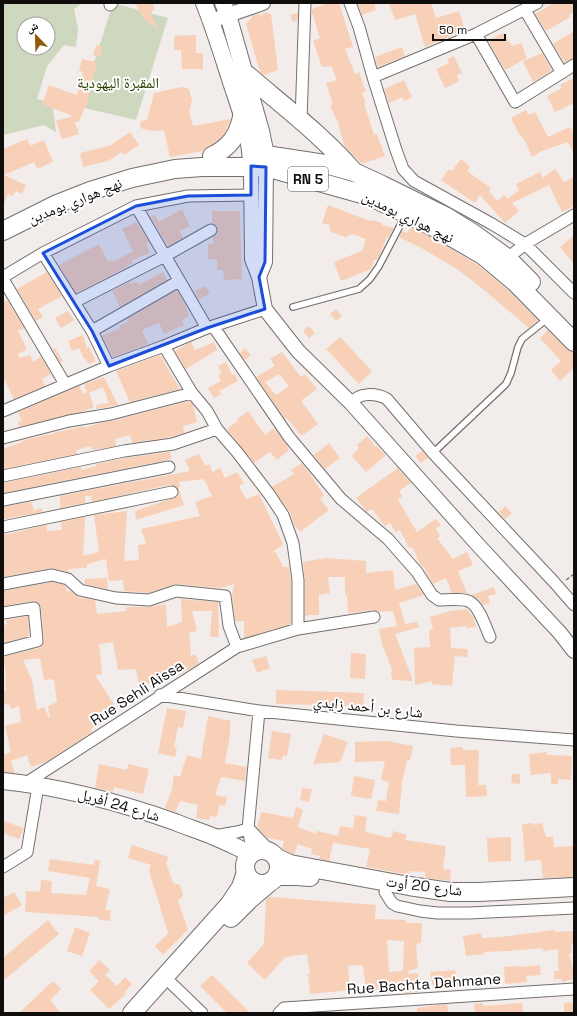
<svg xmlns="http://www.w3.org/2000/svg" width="577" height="1016" font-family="'Space Grotesk','Noto Naskh Arabic',sans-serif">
<rect width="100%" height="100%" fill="#f2ecea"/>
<path fill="#cdd8be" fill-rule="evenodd" d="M3,3H82L74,9L78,29L76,47L64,45L47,66L37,99L52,102L56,132L44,125L3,135ZM24,24H48V48H24Z
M113,3L168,18L136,120L80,107Z"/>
<path fill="#f8d0b8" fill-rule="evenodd" d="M135,3H152L155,9L150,14L159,30L143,18Z
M329,3H339L353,47L345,49L355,74L359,72L366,92L362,93L366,103H364L374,135L377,134L385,156L362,164L345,147L338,124H339L330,106L333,104L326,83L337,80L331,66L322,67L313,41L320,38L312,13V9Z
M357,3H374L376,10L362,15Z
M389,3H431L436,18L459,11L465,30L425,47L415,14L395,20Z
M554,3H574V12L569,15L570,17L546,31L535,14Z
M264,12L271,14L278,70L264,75L260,72L246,24L254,15L259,14L262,16Z
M298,13L297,21L293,22L290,15Z
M574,31V58L565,63L553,44Z
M503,33L512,46L521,43L527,58L505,70L488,41Z
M196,35V53H203V69H182L181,50H174V36Z
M96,45L103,47L100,57L93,55Z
M402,47L405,56L378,67L375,57Z
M542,53L552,70L533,82L523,61Z
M454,56L462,73L457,75L459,81L445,88L436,69L449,63L447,59Z
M82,59L97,62L88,100L79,122H75L79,134L62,139L56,121L73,116L42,104L49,85L77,95L83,72L79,71Z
M574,73V103L555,112L547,96L562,88L560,85L574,78L572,75Z
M404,80L412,97L404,101L402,97L389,103L384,89Z
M182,87L189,89L192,101L189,111L193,126L231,119L224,134L217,141L203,151L170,157L164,130L153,131L140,128L141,121L147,120L154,93Z
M526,110L529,115L535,112L548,137L570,127L574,134V153L568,142L542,151L532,157L525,141L518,132L511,118Z
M130,132L139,145L124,155L122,152L108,161L83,167L80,153L109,146Z
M27,139L30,146L44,140L53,162L37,169L34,162L4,175L26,185L22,194L16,191L13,196L8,194L3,206V149Z
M461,159L470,166L467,171L491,188L489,191L497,201L504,195L508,199L519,190L516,184L540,172L543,178L555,169L564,182L574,177V206L562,212L549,185L512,203L519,211L505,223L480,195L475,203L441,180L449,169L452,171Z
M328,205L370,221L373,220L382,223V225L394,228L389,237H387L378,259L374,260L371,269L341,281L334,262L362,251L366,239L352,234L345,237L331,232L329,225L322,223Z
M182,209L190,226L180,231L183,238L168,246L151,217L155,215L159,222Z
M212,211H240L242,279L224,280L223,270H217V259H208V244H213V237L217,234L218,230L217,226L212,223Z
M136,222L137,224H138L149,242L146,243L150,253L132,260L133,263L123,269L76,293L59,265L99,244L108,262L112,260L113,262L133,251L122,229Z
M410,227L425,234L478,265L508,290L538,320L529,328L478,285L457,269L427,251L399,237L402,231L407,233Z
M574,235V264L560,247Z
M47,272L62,296L38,309L43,317L36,321L17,289Z
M163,272L167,280L120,307L112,291L130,282L131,284L137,281L139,285Z
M206,286L210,294L198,299L195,291Z
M177,290L184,303L189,316L182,320L184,325L164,334L159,323L142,330L148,344L113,357L102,336L120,328L119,326L128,322L127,319Z
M7,300L24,328L18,331L27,349L18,354L19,358L30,355L33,362L41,357L51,374L42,379L45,386L14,399L3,377V302Z
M336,309L342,316L336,321L330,314Z
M68,311L74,320L61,328L55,318Z
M309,326L315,333L309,338L303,331Z
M548,330L567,349L574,352V368L560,381L551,370L561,361L540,338Z
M83,335L87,348L89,347L96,361L89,364L85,358L84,359L79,348L72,351L68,341Z
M340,337L372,371L359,384L326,349Z
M191,342L195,350L214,342L217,350L186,369L175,351Z
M55,348L63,361L60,362L53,349Z
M245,348L251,355L245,360L240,353Z
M282,352L301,377L305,374L317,389L302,400V402L318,424L301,436L287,418L285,419L256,377L275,366L270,359ZM279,374L289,386L276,395L265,382Z
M160,355L180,389L130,402L116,371Z
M226,362L232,375L235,374L238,381L219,391L221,394L214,398L208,388L221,381L218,375L222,373L218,366Z
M104,377L118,405L97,409L96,405L109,403L103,387L89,393L94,407L82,412L19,427L18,422L22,421L18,412L79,386L84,394L87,392L84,384Z
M189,401L193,405L197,422L183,426L184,433L171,437L133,443L130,435L115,439L116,446L92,450L91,446L76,450L77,454L3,469V449L22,442L21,441L84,426L85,428L99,423L113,421Z
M248,411L265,435L274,428L288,446L287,447L289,450L277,460L270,452L254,463L227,429L238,421L237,419Z
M367,436L376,447L377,446L386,455L366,472L352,456L359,448L357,445Z
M329,443L340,458L325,469L314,455Z
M422,451L428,458L421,463L415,456Z
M170,452L172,458L163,461L3,493V483L81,467V470L97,466L96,464L125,458Z
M199,454L205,466L210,464L212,472L220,468L225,478L237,472L244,483L239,486L246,499L259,494L283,544L272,553L276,552L283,567H289L291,580V624L244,638V621H235L232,595L234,584L220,588L176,584L148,593L124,591L123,580L109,581L106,559L87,564V568L68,569V572L51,568L3,577V535L46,525L47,531L62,530L61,522L85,517L83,556L99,552L94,515H95L127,511L124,561L139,560L138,545L146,544L141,529L200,516L195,502L212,496L204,479L179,482L180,487H178L184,505L136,520L135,511L176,497L179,494L177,488L171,485L159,487L92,502L91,496H85V503L60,508V496L190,471L185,460Z
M300,464H302L307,470L324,495L320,499L329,510L300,532L294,524L289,511L272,487L294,474L291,470Z
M398,468L411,483L399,491L402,496L398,500L417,532L436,519L441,525L436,529L440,536L437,538L453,559L467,552L473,565L458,571L467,593H452L446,578L433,584L423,566H421L412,547L409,548L400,530L396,532L390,523L385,526L372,509L367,512L356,498Z
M31,502L34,511L41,508L43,512L3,519V507Z
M505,506L512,513L505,519L499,512Z
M326,558L366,561V573L393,570L395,590L416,584L424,595L399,603L405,624L417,622L419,627L395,634L413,681L392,680L391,672H393L384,649H383L379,629L397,626L393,611L379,612L373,610L348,613L347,595H345V577H328L330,593L319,595V615H307V616H305V580L303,562Z
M107,578L108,589L84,584L85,579Z
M52,582L65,585L67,592L71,591L78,597L95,600L97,614L126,611V607H149L166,604L167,627L182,622L181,599L218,602L219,637H210L212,611H192L197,631L189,633L191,656L195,654L199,663L179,675L178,673L156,682L139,685L136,669L118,670L113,642L99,644L102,674L95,675L118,711L91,729L92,732L46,762L31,767L27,755L11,761L15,773L3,772V755L11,752L5,726L21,722L19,706L11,709L9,704L3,705V691L6,690L5,678H6V673L3,657L39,648L43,644L44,640L41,607L39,604L33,601L3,606V591ZM40,658L44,680L52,679V680H54L57,702L48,706L50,718H49L44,707L37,710L32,680L23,660Z
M494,587L496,594L488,596L490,603L483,605L479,599L471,595Z
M467,609L474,618L476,627L466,628V626L450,628L451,648L468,649L467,657L455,656L452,686L432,684V681L415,685L414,648L430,647L429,630H433L430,617L450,611Z
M28,616L29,636L3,643V626L7,624L6,620Z
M351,653L366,654L365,679L350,678Z
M266,656L270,668L257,673L252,660Z
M276,690L364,693L363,706L276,704Z
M167,708L186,711L183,728L178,727L174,747L177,748L175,757L158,753Z
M208,716L222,719V720H230V735L225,763L247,767L245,781L221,777L215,795L227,797L225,806L219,805L217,817L210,816L209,820L196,818L198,805L180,801L175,812L165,808L173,787H172L174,775L180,777L187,755L201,759Z
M272,731L291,734L287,756L283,755L282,760L268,758Z
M324,734L348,742L340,762L313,764Z
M387,741L413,746L410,760H407L401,787H402L399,814L376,811L378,800L386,801L389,782L381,780L385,761L355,762V742Z
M463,747V750H479L478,785H486L487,796L466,797L465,765H451L450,748Z
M547,752V755L572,756L571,780L558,779V784H551V773L531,775L529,754Z
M99,764L127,770L128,764L149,769L143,794L114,787L113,792L95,788Z
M512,774H520V784L511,783Z
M354,776L375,780L371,799L351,796Z
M302,788L312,789L309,802L300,800Z
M296,807L303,810L298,827L316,834L317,831L338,836L340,826L353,828L355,815L367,817L365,832L391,838L393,831L407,835L405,840L446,846L443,869L451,870L450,881L425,878V872L410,871L409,875L366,867L370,849L333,843L329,861L319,859L320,856L311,854L312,849L298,844L294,854H293L282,849L284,841L268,838L257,828L261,812L293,818Z
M3,821L24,828L19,839L3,833Z
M533,823V825L542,823L546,837H553L554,847L574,846V877L543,878L541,860L525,861L522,824Z
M511,837V861L488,862L487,838Z
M132,845L169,857L166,863L173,883L180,885L183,896L178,901L188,930L163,955L155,946L168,933L149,871L151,865L128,858Z
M50,859L93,865L95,860L100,861L96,886L110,889L105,910H111L110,921L99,920V917L25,912L26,891L40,892L41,880L52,881L51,893L86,895L90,878L48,871Z
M14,892L22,905L3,916V898Z
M269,897L376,905L375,919L406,920V923H422L421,943L416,944L418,968L408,971L409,974L418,973L419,992L399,993V992L382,994L381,990L366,991L363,965L348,966L350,990L310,994L308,974H310L307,954L285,957L265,980L247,963L264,944L266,899ZM387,940L404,941L403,971L389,972Z
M48,920L59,934L3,981V958Z
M75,927L90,933L82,956L67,951Z
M554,930L555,932L574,931V944H571L572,953H569L574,972V979L562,982L561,979H554V971H559L558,966V949L543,951V948L507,951L484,952V954L466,956L463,936L481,933L482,938L501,937Z
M99,960L110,970L105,975L117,986L125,977L132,984L125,992L126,994L109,1009L90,990L99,981L89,971Z
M540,965L541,975L526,976L527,982L505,984L504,967L519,966V967Z
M455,970L459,987L449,988V984L433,988L430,972Z
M212,975L250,1013H227L200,986Z
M53,981L61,989L50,1000L61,1013H19Z
M574,1002V1012L564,1013V1003Z
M483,1003V1006L522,1003L523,1013H475L474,1004Z
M447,1004L448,1013H417V1008Z"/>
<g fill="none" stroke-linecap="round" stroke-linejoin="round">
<defs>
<path id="service" d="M293,307L359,289L370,279L379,266L405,216
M433,453L506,384L511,373L518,347L522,339L547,319"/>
<path id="minor" d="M350,3L359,27L373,77L396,150L403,169L414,181L492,224L525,244L574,293
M110,5L112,3
M525,10L562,73
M476,34L515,102L574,65
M373,77L476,34L537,3
M301,121L305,3
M136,206L207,328
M43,253L92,331L109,366
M503,262L525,244L574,215
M3,277L43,253L136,206L188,196L251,195
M3,279L65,384
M74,302L165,256L211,230
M213,326L289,437L341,499L388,539L417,572L432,595L439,600C447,600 464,598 470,602C479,606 486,628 490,637
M92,331L179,281
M164,346L192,393L207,411L217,429L237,452L269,494L283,515L293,543L298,580V629
M351,403C359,392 376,393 387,399L433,453L554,582L574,605
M3,411L109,366L164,346L207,328L265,309
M3,438L69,421L111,414L192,393
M3,476L124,451L173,444L217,429
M3,500L169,467
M3,527L172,492
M3,584L52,575L68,579L80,590L116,598L149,600L176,591L225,596L229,626L237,647
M3,613L34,608L37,641L3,650
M160,695L259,711L456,731L574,740
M26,783L237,647L298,629L374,617
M249,829L270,851
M214,836L237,832L248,829
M253,852L248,829L259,711
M3,867L27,852L38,786
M385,892L392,903L397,906L420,911L437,913H469L574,908
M172,984L202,1013
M279,1013L284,1008L574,989"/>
<path id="tertiary" d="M211,21L263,3
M251,166L252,259L259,277L265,309L298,351L351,403L479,546L560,633L574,651
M259,277L265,262L266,167"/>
<path id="secondary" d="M204,3C214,28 222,54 230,79C239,107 251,136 251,166
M223,3L228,15L261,131L266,155V167
M3,781C62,787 119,802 175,822C187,827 200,831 212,836C225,841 238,848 251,854"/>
<path id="primary" d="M245,73C282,105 322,135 354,172
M254,155H266L325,164L354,172L382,185L445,216L474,234L507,258L531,282
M212,156C229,148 238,136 242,117
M3,231L57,204L90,191L132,178L175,169L202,167H266L369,196L430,225L467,246L484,256L515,282L574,342
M245 867a17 17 0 1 1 34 0a17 17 0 1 1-34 0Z
M277,858L290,864L306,867L409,886L450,892H479L574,887
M277,876H297L310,877
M231,918L249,900L269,883
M132,1013L229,905L241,887L246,872"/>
</defs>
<use href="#service" stroke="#74706d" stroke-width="8"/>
<use href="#minor" stroke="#74706d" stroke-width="13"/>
<use href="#tertiary" stroke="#74706d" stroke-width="16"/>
<use href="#secondary" stroke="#74706d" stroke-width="18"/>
<use href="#primary" stroke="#74706d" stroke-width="20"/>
<path stroke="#7f7b79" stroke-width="1.5" stroke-dasharray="4 2" stroke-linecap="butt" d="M566,580L574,574"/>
<use href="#service" stroke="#fff" stroke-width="5.5"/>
<use href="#minor" stroke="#fff" stroke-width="11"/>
<use href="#tertiary" stroke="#fff" stroke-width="14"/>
<use href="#secondary" stroke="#fff" stroke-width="16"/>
<use href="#primary" stroke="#fff" stroke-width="18"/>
</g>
<path fill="#1d4ed8" fill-opacity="0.2" stroke="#1d4ed8" stroke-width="3" stroke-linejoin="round" d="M251,166L266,167L265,262L259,277L265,309L207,328L109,366L92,331L43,253L136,206L188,196L251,195Z"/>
<g text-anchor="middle" stroke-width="4" stroke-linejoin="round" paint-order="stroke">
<rect fill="#fff" stroke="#585656" stroke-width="1" x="288" y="167" width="40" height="24" rx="3"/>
<g font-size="14" font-weight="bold" fill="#100e0d">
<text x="308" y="184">RN 5</text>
</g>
<g font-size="15" fill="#2c3e00" stroke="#fff">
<text x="118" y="88">المقبرة اليهودية</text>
</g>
<g font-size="15" fill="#100e0d" stroke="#fff">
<text transform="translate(75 201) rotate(-22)" y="5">نهج هواري بومدين</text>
<text transform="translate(408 217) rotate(26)" y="5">نهج هواري بومدين</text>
<text transform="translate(137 693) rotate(-33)" y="5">Rue Sehli Aissa</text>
<text transform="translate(368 707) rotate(6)" y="5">شارع بن أحمد زايدي</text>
<text transform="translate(119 805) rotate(16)" y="5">شارع 24 أفريل</text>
<text transform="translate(424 886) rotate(7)" y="5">شارع 20 أوت</text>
<text transform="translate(424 984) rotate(-4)" y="5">Rue Bachta Dahmane</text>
</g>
</g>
<rect width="577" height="1016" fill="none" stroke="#100e0d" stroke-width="8"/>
<g transform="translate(36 36) rotate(337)"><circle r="19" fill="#ffffff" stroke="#9f9f9e"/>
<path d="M0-3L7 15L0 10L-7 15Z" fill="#8f5a0b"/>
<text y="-6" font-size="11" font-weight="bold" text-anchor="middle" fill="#100e0d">ش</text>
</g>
<path d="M433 34v6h72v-6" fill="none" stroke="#100e0d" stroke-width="2"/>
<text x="439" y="34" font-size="12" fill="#100e0d" stroke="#ffffff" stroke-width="3" paint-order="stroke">50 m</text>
</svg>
